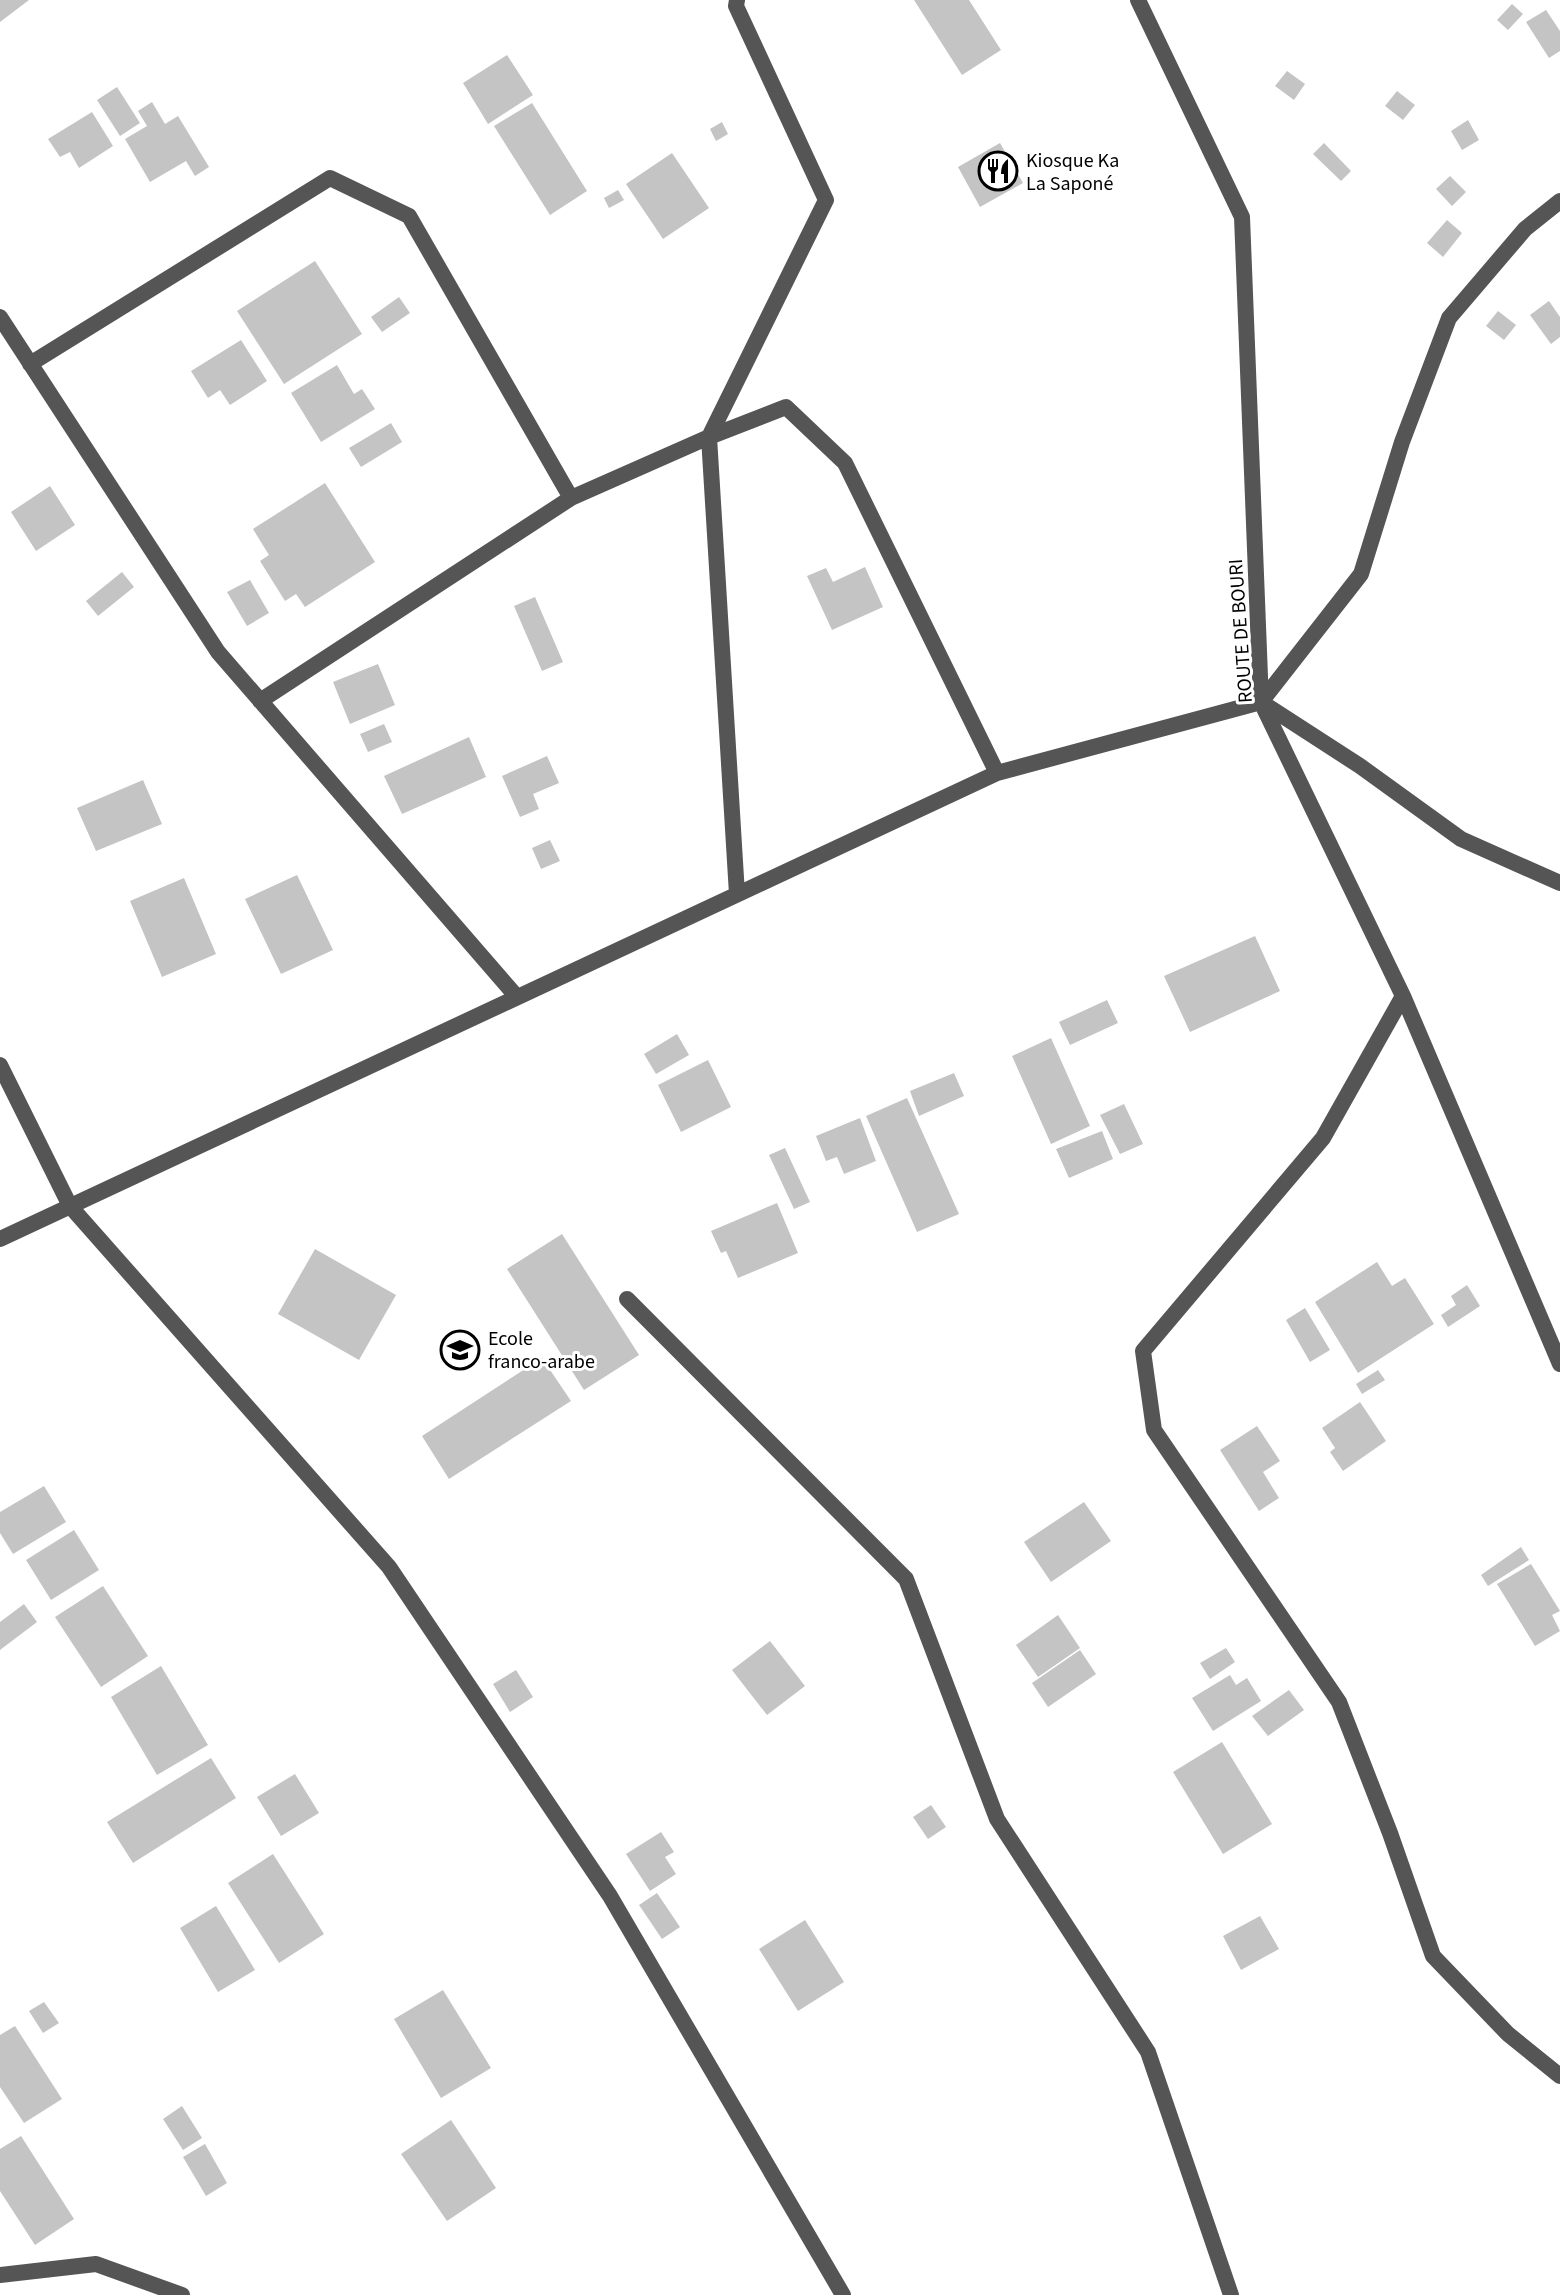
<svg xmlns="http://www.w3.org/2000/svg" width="1560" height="2295" font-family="'Source Sans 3',sans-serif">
<rect width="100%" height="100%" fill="#fff"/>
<path fill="#c4c4c4" d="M0,0H29L0,22Z
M914,0H969L1001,50L962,75Z
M1512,4L1523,14L1508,30L1497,20Z
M1546,10L1560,31V51L1549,58L1526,22Z
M507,55L533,95L488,124L463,83Z
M1287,71L1305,84L1294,100L1275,86Z
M117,87L140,123L120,136L97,100Z
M1397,91L1415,105L1403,120L1385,106Z
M152,102L165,124L178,116L209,167L195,176L186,161L150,182L125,139L147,126L138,111Z
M532,103L587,191L550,215L494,126Z
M92,112L113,146L79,168L70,152L60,157L48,139Z
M1468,120L1479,140L1462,150L1451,131Z
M722,122L728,134L716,141L710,129Z
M1000,143L1023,183L980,207L958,167Z
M1324,143L1351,171L1341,181L1313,154Z
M672,153L709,208L663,239L626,184Z
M1450,176L1466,192L1452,206L1436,189Z
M618,190L624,200L609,208L604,198Z
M1447,220L1462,233L1443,257L1427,243Z
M315,261L362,334L284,384L237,311Z
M399,297L410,313L382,332L371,317Z
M1549,301L1560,317V337L1551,344L1530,315Z
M1498,311L1516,325L1504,340L1486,326Z
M241,340L267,381L230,405L220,390L208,398L191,371Z
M337,365L354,394L362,389L375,409L321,442L291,393Z
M391,423L402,442L361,467L349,448Z
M325,483L375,562L305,607L296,594L285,601L260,561L269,555L253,529Z
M50,486L75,525L36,551L11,512Z
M865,567L883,607L832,630L807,576L826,568L833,582Z
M122,572L134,587L98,616L86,601Z
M250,580L269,613L247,626L227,592Z
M535,597L563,662L542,671L514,606Z
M378,664L395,705L350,724L333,682Z
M384,724L392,742L368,752L360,734Z
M469,737L486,777L402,814L384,776Z
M547,756L559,783L533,794L539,809L520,817L502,776Z
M143,780L162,824L96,851L77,808Z
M550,840L560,861L541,869L532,848Z
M297,875L333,950L281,974L245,899Z
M184,878L216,954L162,977L130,901Z
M1255,936L1280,991L1190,1032L1164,976Z
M1107,1000L1118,1023L1070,1045L1059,1022Z
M677,1034L689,1055L656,1074L644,1054Z
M1051,1038L1090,1126L1051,1144L1012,1056Z
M708,1060L731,1107L681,1132L658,1085Z
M954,1073L964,1096L919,1116L910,1091Z
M907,1098L959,1214L917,1232L866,1116Z
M1124,1104L1143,1144L1120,1154L1100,1115Z
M860,1118L876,1161L844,1174L837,1157L826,1161L816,1136Z
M1102,1131L1113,1159L1069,1178L1056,1149Z
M785,1148L810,1202L794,1209L769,1155Z
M777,1203L798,1253L738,1278L726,1251L721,1253L711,1231Z
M562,1234L639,1355L584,1390L507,1269Z
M315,1249L396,1295L359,1360L278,1314Z
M1377,1262L1392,1286L1405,1278L1434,1324L1358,1373L1315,1302Z
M1467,1285L1480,1306L1448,1327L1441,1315L1456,1305L1451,1296Z
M1305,1308L1330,1350L1310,1362L1286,1320Z
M542,1358L571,1401L449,1479L422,1436Z
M1378,1370L1385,1380L1362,1394L1356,1384Z
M1360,1402L1386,1441L1343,1471L1330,1452L1335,1448L1322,1428Z
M1257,1426L1280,1461L1263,1472L1279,1498L1259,1511L1220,1450Z
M44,1486L66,1522L13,1554L0,1533V1512Z
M1084,1502L1111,1541L1051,1582L1024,1542Z
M74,1530L99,1570L51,1600L26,1560Z
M1521,1547L1529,1560L1488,1586L1481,1575Z
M1531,1564L1560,1611L1552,1615L1560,1631L1535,1646L1497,1584Z
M103,1586L148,1656L101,1687L55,1617Z
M24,1604L37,1622L0,1650V1622Z
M1058,1615L1080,1648L1038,1677L1016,1645Z
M770,1641L805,1686L767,1715L732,1670Z
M1226,1648L1235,1662L1210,1679L1200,1663Z
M1080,1650L1096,1674L1048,1707L1032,1683Z
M161,1666L208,1745L157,1775L111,1697Z
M516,1670L533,1697L510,1712L493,1684Z
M1230,1675L1236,1685L1247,1678L1261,1701L1213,1731L1192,1698Z
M1289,1690L1304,1710L1268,1736L1252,1716Z
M1222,1742L1272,1824L1223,1854L1173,1772Z
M211,1758L236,1798L133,1863L107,1822Z
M295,1774L319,1813L281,1836L257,1797Z
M931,1805L946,1827L928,1839L913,1817Z
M661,1832L674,1852L665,1857L676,1874L650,1891L626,1854Z
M273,1854L324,1934L279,1963L228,1883Z
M657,1893L680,1927L662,1939L639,1905Z
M216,1906L255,1970L218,1992L180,1928Z
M1260,1916L1279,1949L1241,1970L1223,1936Z
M805,1920L844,1982L798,2011L759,1949Z
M443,1990L491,2068L441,2098L394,2019Z
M44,2002L59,2023L43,2033L29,2011Z
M15,2026L62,2099L24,2123L0,2087V2035Z
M182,2106L202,2138L183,2150L163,2119Z
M451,2120L496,2188L447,2221L401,2154Z
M21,2136L74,2219L35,2245L0,2191V2149Z
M205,2144L227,2183L206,2196L183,2157Z"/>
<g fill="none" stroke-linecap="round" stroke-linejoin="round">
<path stroke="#555" stroke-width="16" d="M737,0L736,6L826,200L709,437L737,894
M1138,0L1242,217L1261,702L1403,996L1560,1364
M0,317L218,652L517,997
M30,364L330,178L409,216L571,498L709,437L786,407L845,463L997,773
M260,701L571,498
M1261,702L1360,766L1461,839L1560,883
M1403,996L1323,1138L1143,1351L1154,1430L1339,1702L1390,1833L1433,1956L1508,2034L1560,2076
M0,1065L70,1206L389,1567L610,1896L843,2295
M0,1239L997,773L1261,702L1361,574L1402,442L1449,318L1525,229L1560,201
M627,1299L906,1579L997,1819L1148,2052L1231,2295
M0,2275L96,2264L182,2295"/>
</g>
<defs>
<symbol id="restaurant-ring" viewBox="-11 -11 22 22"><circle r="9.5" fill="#fff" stroke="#000" stroke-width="1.5"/><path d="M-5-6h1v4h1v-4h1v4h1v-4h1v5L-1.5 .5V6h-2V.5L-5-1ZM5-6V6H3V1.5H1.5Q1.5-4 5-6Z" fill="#000"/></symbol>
<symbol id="school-ring" viewBox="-11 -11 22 22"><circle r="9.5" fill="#fff" stroke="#000" stroke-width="1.5"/><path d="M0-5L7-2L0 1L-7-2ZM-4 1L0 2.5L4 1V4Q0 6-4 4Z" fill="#000"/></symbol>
</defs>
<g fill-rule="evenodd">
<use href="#restaurant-ring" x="976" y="149" width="44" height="44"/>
<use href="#school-ring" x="438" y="1328" width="44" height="44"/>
</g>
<g text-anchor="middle" stroke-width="6" stroke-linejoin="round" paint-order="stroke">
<g font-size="20" fill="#000" stroke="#fff" text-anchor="start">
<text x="1026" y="167">Kiosque Ka<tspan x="1026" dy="23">La Saponé</tspan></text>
<text x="488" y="1345">Ecole<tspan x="488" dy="23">franco-arabe</tspan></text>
</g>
<g font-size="20" fill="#000" stroke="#fff">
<text transform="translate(1240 631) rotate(-94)" y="7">ROUTE DE BOURI</text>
</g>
</g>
</svg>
